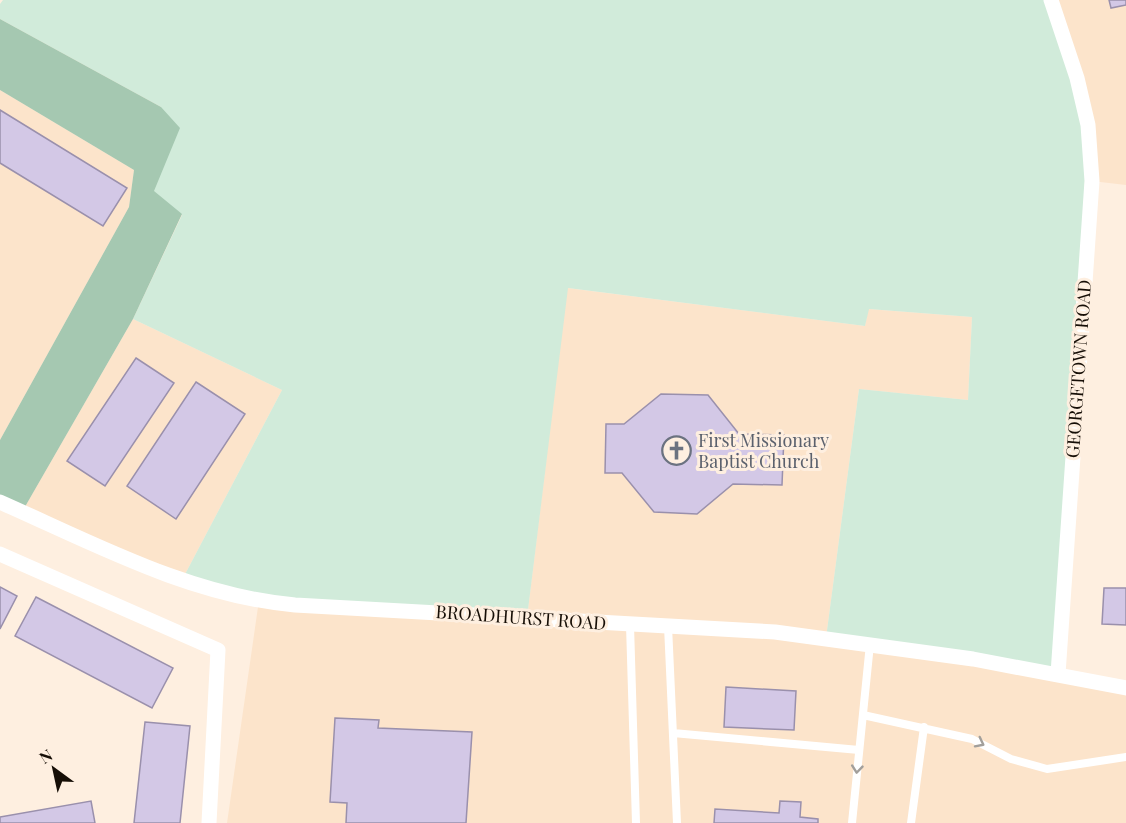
<svg xmlns="http://www.w3.org/2000/svg" width="1126" height="823" font-family="'Playfair Display',serif">
<rect width="100%" height="100%" fill="#feefe0"/>
<path fill="#fce4cb" d="M1051,0H1126V185L1092,181Z
M0,90L134,170L129,207L0,440Z
M567,288L865,326L868,309L972,317L968,400L859,389L826,638L1126,688V823H227L259,600L527,618Z
M133,319L282,390L182,580L22,512Z"/>
<path fill="#d1ebda" d="M3,0H1051L1088,125L1058,674L826,638L859,389L968,400L972,317L869,309L865,326L568,288L527,618L291,605L182,580L282,390L133,319L182,215L153,191L161,107L0,19V4Z"/>
<path fill="#a5c8b1" d="M0,19L161,107L180,128L154,191L182,214L133,319L22,512L0,502V440L129,207L134,170L0,90Z"/>
<path fill="#d3c8e6" stroke="#9a90ac" stroke-width="1.5" d="M1109,0H1126V5L1111,8Z
M0,110L127,188L103,226L0,163Z
M136,358L174,383L105,486L67,461Z
M196,382L245,414L176,519L127,486Z
M661,394L708,395L739,434L784,435L782,485L733,484L697,514L654,512L622,473H605L606,424H624Z
M0,587L17,596L0,629Z
M1104,588H1126V625L1102,624Z
M36,597L173,668L152,708L15,636Z
M726,687L796,691L794,730L724,727Z
M335,718L379,720L378,728L472,732L466,823H346L347,803L330,802Z
M145,722L190,726L180,823H134Z
M91,801L95,823H0V817Z
M780,801L801,802L800,817L818,819V823H714L715,809L779,813Z"/>
<g fill="none" stroke-linecap="round" stroke-linejoin="round">
<path stroke="#fff" stroke-width="8" d="M630,625L636,823
M668,626L677,823
M863,715L972,739L1011,759L1047,769L1126,757
M673,733L859,750
M852,823L870,644
M911,823L924,727"/>
<path stroke="#fff" stroke-width="15" d="M1051,0L1077,78L1088,125L1092,181L1058,674
M0,502C95,544 191,596 295,605L775,632L973,659L1126,688
M0,554L218,650L209,823"/>
</g>
<defs><path id="oneway-chevron" d="M-2-3.5L2.5 0L-2 3.5" fill="none" stroke-width="1.6" stroke-linecap="round" stroke-linejoin="round" transform="scale(1.5)"/></defs>
<g stroke="#a29f9b">
<use href="#oneway-chevron" transform="translate(980 743) rotate(27)"/>
<use href="#oneway-chevron" transform="translate(857 769) rotate(96)"/>
</g>
<defs>
<symbol id="church-ring" viewBox="-11 -11 22 22"><circle r="9.5" fill="#feefe0" stroke="#6b7280" stroke-width="1.5"/><path d="M-1.2-6h2.4v3.5h3.3v2.4h-3.3V6h-2.4V-.1h-3.3v-2.4h3.3Z" fill="#6b7280"/></symbol>
</defs>
<g fill-rule="evenodd">
<use href="#church-ring" x="660" y="434" width="33" height="33"/>
</g>
<g text-anchor="middle" stroke-width="6" stroke-linejoin="round" paint-order="stroke">
<g font-size="18" fill="#160e06" stroke="#feefe0">
<text transform="translate(1079 369) rotate(-86)" y="6">GEORGETOWN ROAD</text>
<text transform="translate(521 618) rotate(4)" y="6">BROADHURST ROAD</text>
</g>
<g font-size="18" fill="#5b616d" stroke="#feefe0" text-anchor="start">
<text x="698" y="447">First Missionary<tspan x="698" dy="21">Baptist Church</tspan></text>
</g>
</g>
<g transform="translate(54 769) rotate(327)" stroke="#feefe0" stroke-width="4.5" paint-order="stroke">
<path d="M0-4.5L10 22L0 15L-10 22Z" fill="#160e06"/>
<text y="-9" font-size="16" font-weight="bold" text-anchor="middle" fill="#160e06">N</text>
</g>
</svg>
